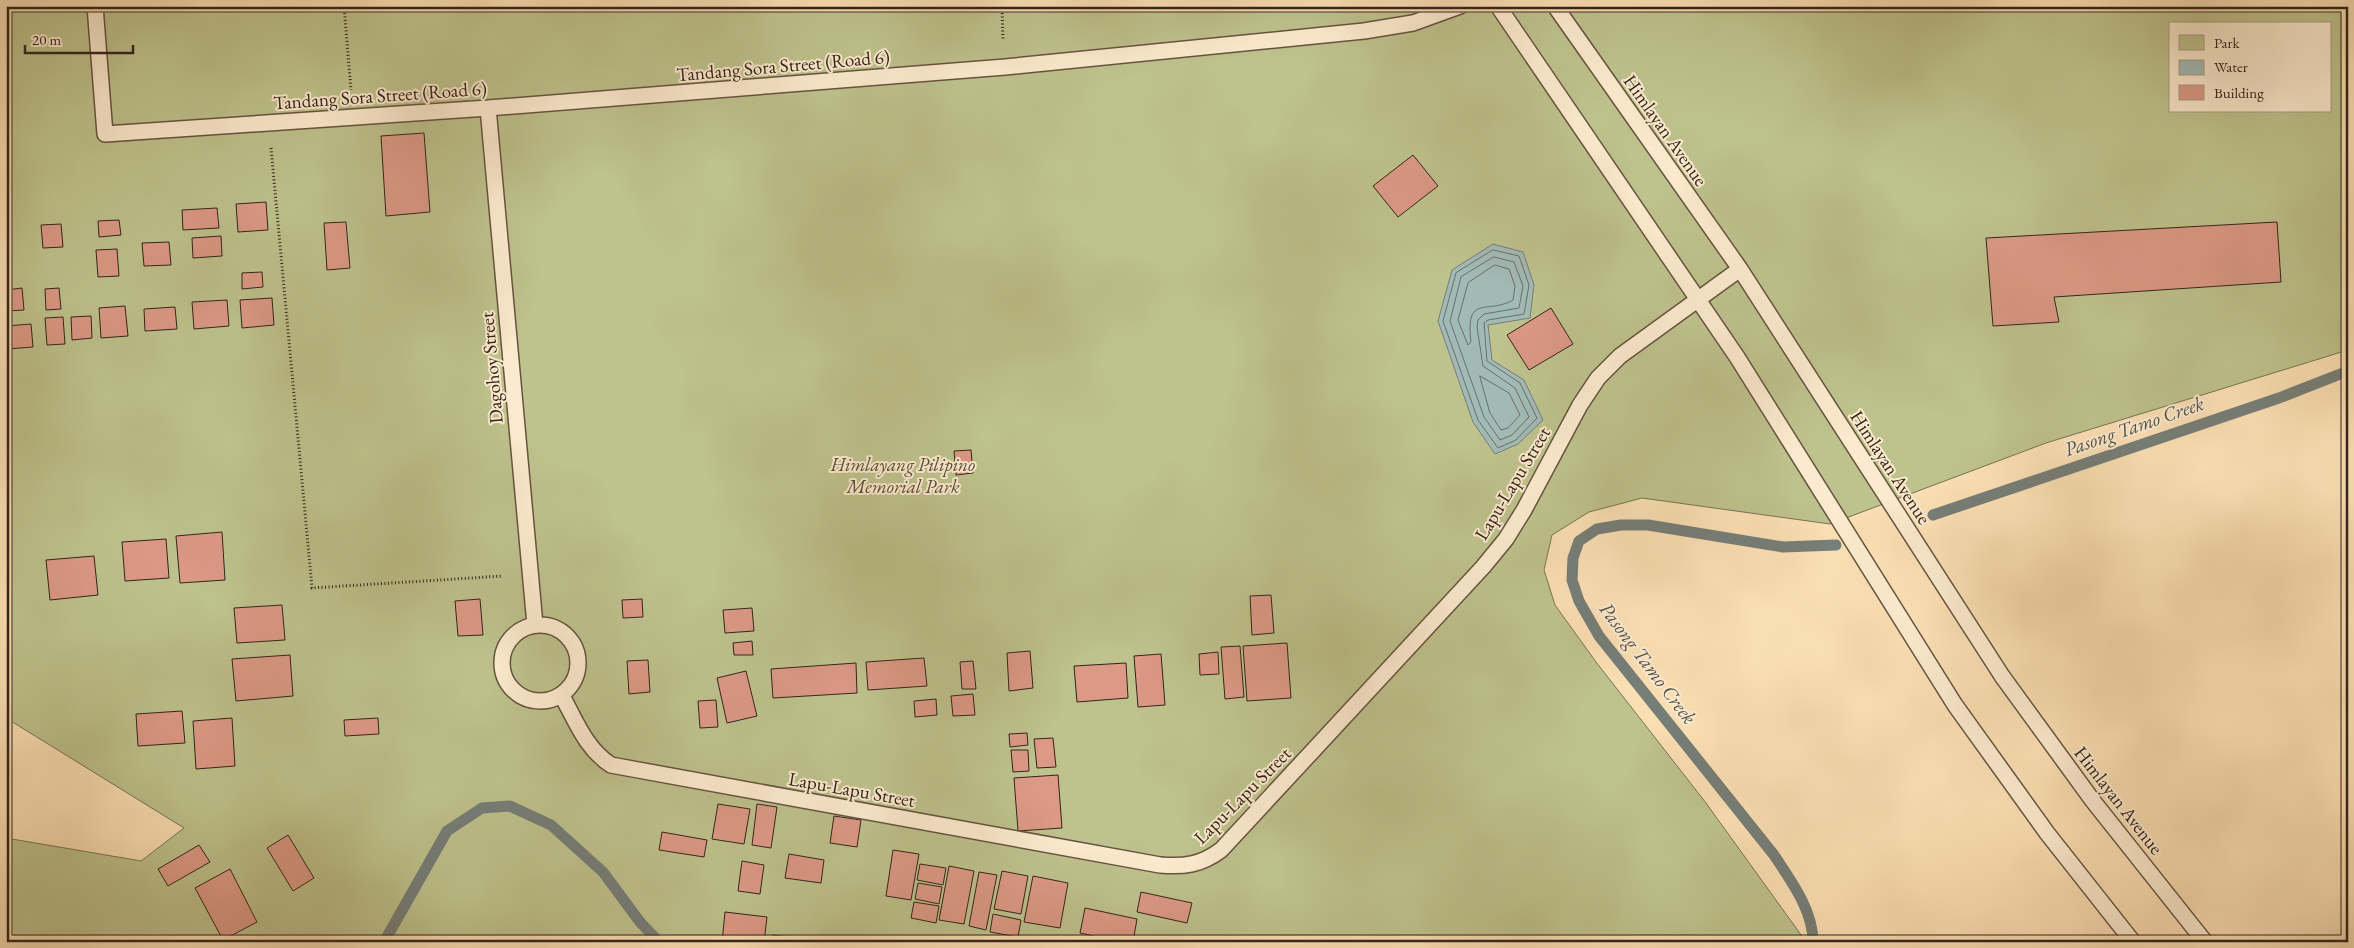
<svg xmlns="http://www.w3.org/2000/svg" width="2354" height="948" font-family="'EB Garamond',serif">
<rect width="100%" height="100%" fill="#fbdfb4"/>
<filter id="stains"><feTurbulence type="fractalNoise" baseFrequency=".004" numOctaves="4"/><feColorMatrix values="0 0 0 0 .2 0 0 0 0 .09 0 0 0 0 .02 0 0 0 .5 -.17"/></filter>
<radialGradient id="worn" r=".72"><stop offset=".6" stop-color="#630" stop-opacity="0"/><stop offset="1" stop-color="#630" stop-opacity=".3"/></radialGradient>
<path fill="#bec28d" stroke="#787454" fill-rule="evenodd" d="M6,6H2348V350L2046,443L1830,524L1642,498L1589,512L1552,535L1544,570L1555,605L1596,662L1706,803L1804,939L1802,942H1260L1228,936L1219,942H6V838L141,861L184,828L6,718ZM2170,24H2330V111H2170Z"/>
<path fill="#a2bab6" stroke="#767e78" d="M1493,244L1523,252L1534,285L1530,318L1488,325L1492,360L1524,380L1543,420L1518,444L1495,454L1473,422L1438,321L1452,270Z"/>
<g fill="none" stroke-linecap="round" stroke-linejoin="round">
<path stroke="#6a7068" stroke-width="1" d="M1493,250L1519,256L1529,285L1524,314L1488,320L1484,323L1487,361L1520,383L1537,418L1516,440L1498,448L1478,420L1443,321L1456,273Z
M1494,257L1514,262L1523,286L1519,308L1484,314L1478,320L1477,327L1483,366L1515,388L1529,417L1512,435L1500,440L1484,417L1450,321L1461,277Z
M1495,265L1509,269L1515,286L1513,300C1487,315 1465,293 1471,342L1468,345L1458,320L1468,283Z
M1480,376L1509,393L1520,415L1508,428L1501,430L1490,413Z"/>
<path stroke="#767e78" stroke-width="11" d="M1933,515L2279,398L2348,371
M384,942L447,831L482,808L510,806L551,825L603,872L640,922L659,942
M1813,942C1813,910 1791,881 1774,855L1599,636L1579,601L1572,580L1573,558L1579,541L1597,529L1621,525H1648L1783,547L1836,545"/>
</g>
<path fill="#dc9986" stroke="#33251a" d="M424,133L430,212L386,216L381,136Z
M1413,155L1438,186L1398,217L1373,186Z
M266,202L268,230L238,232L236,204Z
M217,208L219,228L183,230L182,210Z
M119,220L121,235L99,237L98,221Z
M346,222L350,268L327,270L324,223Z
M2277,222L2281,282L2054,297L2059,322L1993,326L1986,238Z
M61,224L63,247L43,248L41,225Z
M221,236L222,256L193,258L192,238Z
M169,242L171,265L144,266L142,243Z
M117,249L119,276L98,277L96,250Z
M262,272L263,287L242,289V273Z
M22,288L24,310L6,311V290Z
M59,288L61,309L46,310L45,289Z
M272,298L274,325L242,328L240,300Z
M227,300L229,326L194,329L192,302Z
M125,306L128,336L101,338L99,308Z
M175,307L177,329L145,331L144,309Z
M1551,308L1573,344L1529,370L1507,335Z
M91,316L92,338L72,340L71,317Z
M63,317L65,344L47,345L45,318Z
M31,324L33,347L7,349L6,326Z
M971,450L973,473L956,475L954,451Z
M222,532L225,580L180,583L176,536Z
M166,539L169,578L125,581L122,542Z
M94,556L98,595L50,600L46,560Z
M6,567L10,616H6Z
M1271,595L1274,633L1252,635L1250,596Z
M480,599L483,635L458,636L455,601Z
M642,599L643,617L623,618L622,600Z
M282,605L285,640L237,643L234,608Z
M752,608L754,631L725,633L723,610Z
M752,641L753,655H734L733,643Z
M1287,643L1291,698L1247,701L1243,646Z
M1240,646L1244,697L1225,699L1221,647Z
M1030,651L1033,688L1009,691L1007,653Z
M1218,652L1219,674L1200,675L1199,654Z
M1161,654L1165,705L1138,707L1134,656Z
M290,655L293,696L236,701L232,659Z
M924,658L927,686L868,690L866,662Z
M648,660L650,692L629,694L627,661Z
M973,661L976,689H962L960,662Z
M856,663L857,693L773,698L771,669Z
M1126,663L1128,698L1077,702L1074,666Z
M746,671L757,716L727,723L717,678Z
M973,694L975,715L953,716L951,696Z
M936,699L937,715L915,717L914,701Z
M716,700L718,727L700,728L698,701Z
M182,711L185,743L138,746L136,714Z
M232,718L235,766L196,769L193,721Z
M378,718L379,734L345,736L344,720Z
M1027,733L1028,745L1010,747L1009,734Z
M1053,738L1056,767L1037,768L1034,739Z
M1011,750H1028L1029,771L1013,772Z
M1058,775L1062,828L1018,831L1014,778Z
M718,804L750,809L744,844L712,839Z
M757,804L777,807L771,848L752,845Z
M834,816L861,820L857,847L830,843Z
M662,832L707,840L704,857L659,850Z
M288,835L314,878L293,891L267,848Z
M199,845L210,862L168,886L158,869Z
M893,850L919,854L911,900L886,896Z
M789,854L824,860L821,883L785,878Z
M742,861L764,865L760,894L738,891Z
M920,864L946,868L943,885L917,880Z
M949,866L974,871L964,924L939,920Z
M230,869L257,922L223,940L195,888Z
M1002,871L1028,876L1021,914L994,909Z
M979,872L997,875L986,930L969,926Z
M1033,876L1068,883L1060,928L1024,922Z
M918,883L942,887L939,904L915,899Z
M1141,892L1192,903L1187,923L1137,912Z
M914,902L939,906L936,923L911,918Z
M1085,908L1137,919L1133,942H1122L1080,933Z
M725,912L767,917L764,942H722Z
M993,914L1021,920L1018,937L990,932Z
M773,935L810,939V942H772Z"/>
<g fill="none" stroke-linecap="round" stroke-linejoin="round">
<defs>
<path id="lane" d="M95,6L105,134L488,108L1005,67L1364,31L1413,23L1460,6
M1498,6L1737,357L1955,705L2047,833L2133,942
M1555,6L1740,269L2002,676L2093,801L2205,942
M488,108L535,625
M502 663a38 38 0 1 1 76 0a38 38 0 1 1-76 0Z
M562,696C576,721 586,749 611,765L1160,865C1184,867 1201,865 1221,850L1483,567L1506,539L1524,510L1580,405L1598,378L1620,356L1740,269"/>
</defs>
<use href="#lane" stroke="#655440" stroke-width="18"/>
<path stroke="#33251a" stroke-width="3" stroke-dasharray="1 2.5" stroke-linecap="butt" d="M344,6L351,90
M1002,6L1003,41
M271,148L312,588L503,576"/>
<use href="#lane" stroke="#fceace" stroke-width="15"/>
</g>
<g text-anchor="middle" stroke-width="4" stroke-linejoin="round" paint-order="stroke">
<g font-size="19" fill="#33251a" stroke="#fceace">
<text transform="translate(783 65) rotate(-5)" y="7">Tandang Sora Street (Road 6)</text>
<text transform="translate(380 95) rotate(-4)" y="7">Tandang Sora Street (Road 6)</text>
<text transform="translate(1666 130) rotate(55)" y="7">Himlayan Avenue</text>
<text transform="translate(491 368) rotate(-95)" y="7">Dagohoy Street</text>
<text transform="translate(1891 467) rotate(57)" y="7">Himlayan Avenue</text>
<text transform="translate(1512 483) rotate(-59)" y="7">Lapu-Lapu Street</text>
<text transform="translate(852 789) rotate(10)" y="7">Lapu-Lapu Street</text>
<text transform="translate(1242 795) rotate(-45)" y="7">Lapu-Lapu Street</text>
<text transform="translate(2119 800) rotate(52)" y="7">Himlayan Avenue</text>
</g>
<g font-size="19" font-style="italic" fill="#564c37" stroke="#fceace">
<text x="903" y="471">Himlayang Pilipino<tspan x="903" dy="22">Memorial Park</tspan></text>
</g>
<g font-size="20" font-style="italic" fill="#545249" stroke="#fceace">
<text transform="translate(2134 426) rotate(-19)" y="7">Pasong Tamo Creek</text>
<text transform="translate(1648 663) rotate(53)" y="7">Pasong Tamo Creek</text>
</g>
</g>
<rect width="2354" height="948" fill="none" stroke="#fbdfb4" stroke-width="25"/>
<rect x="8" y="8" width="2339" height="933" fill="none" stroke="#33251a" stroke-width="2.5"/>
<rect x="12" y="12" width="2329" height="923" fill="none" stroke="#33251a"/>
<rect x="2169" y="22" width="162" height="90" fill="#fceace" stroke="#ac9b86"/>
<rect x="2179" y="35" width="25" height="15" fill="#bec28d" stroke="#ac9b86"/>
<text x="2214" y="48" font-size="15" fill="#33251a">Park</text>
<rect x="2179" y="60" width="25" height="15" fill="#a2bab6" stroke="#ac9b86"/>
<text x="2214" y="72" font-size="15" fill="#33251a">Water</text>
<rect x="2179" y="85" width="25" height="15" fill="#dc9986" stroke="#ac9b86"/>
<text x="2214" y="98" font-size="15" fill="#33251a">Building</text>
<path d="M25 45v8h108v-8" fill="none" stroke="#33251a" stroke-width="2.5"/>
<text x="32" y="45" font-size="15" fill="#33251a" stroke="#fceace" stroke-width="4" paint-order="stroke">20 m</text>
<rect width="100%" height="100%" filter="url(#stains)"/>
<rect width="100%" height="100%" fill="url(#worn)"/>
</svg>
